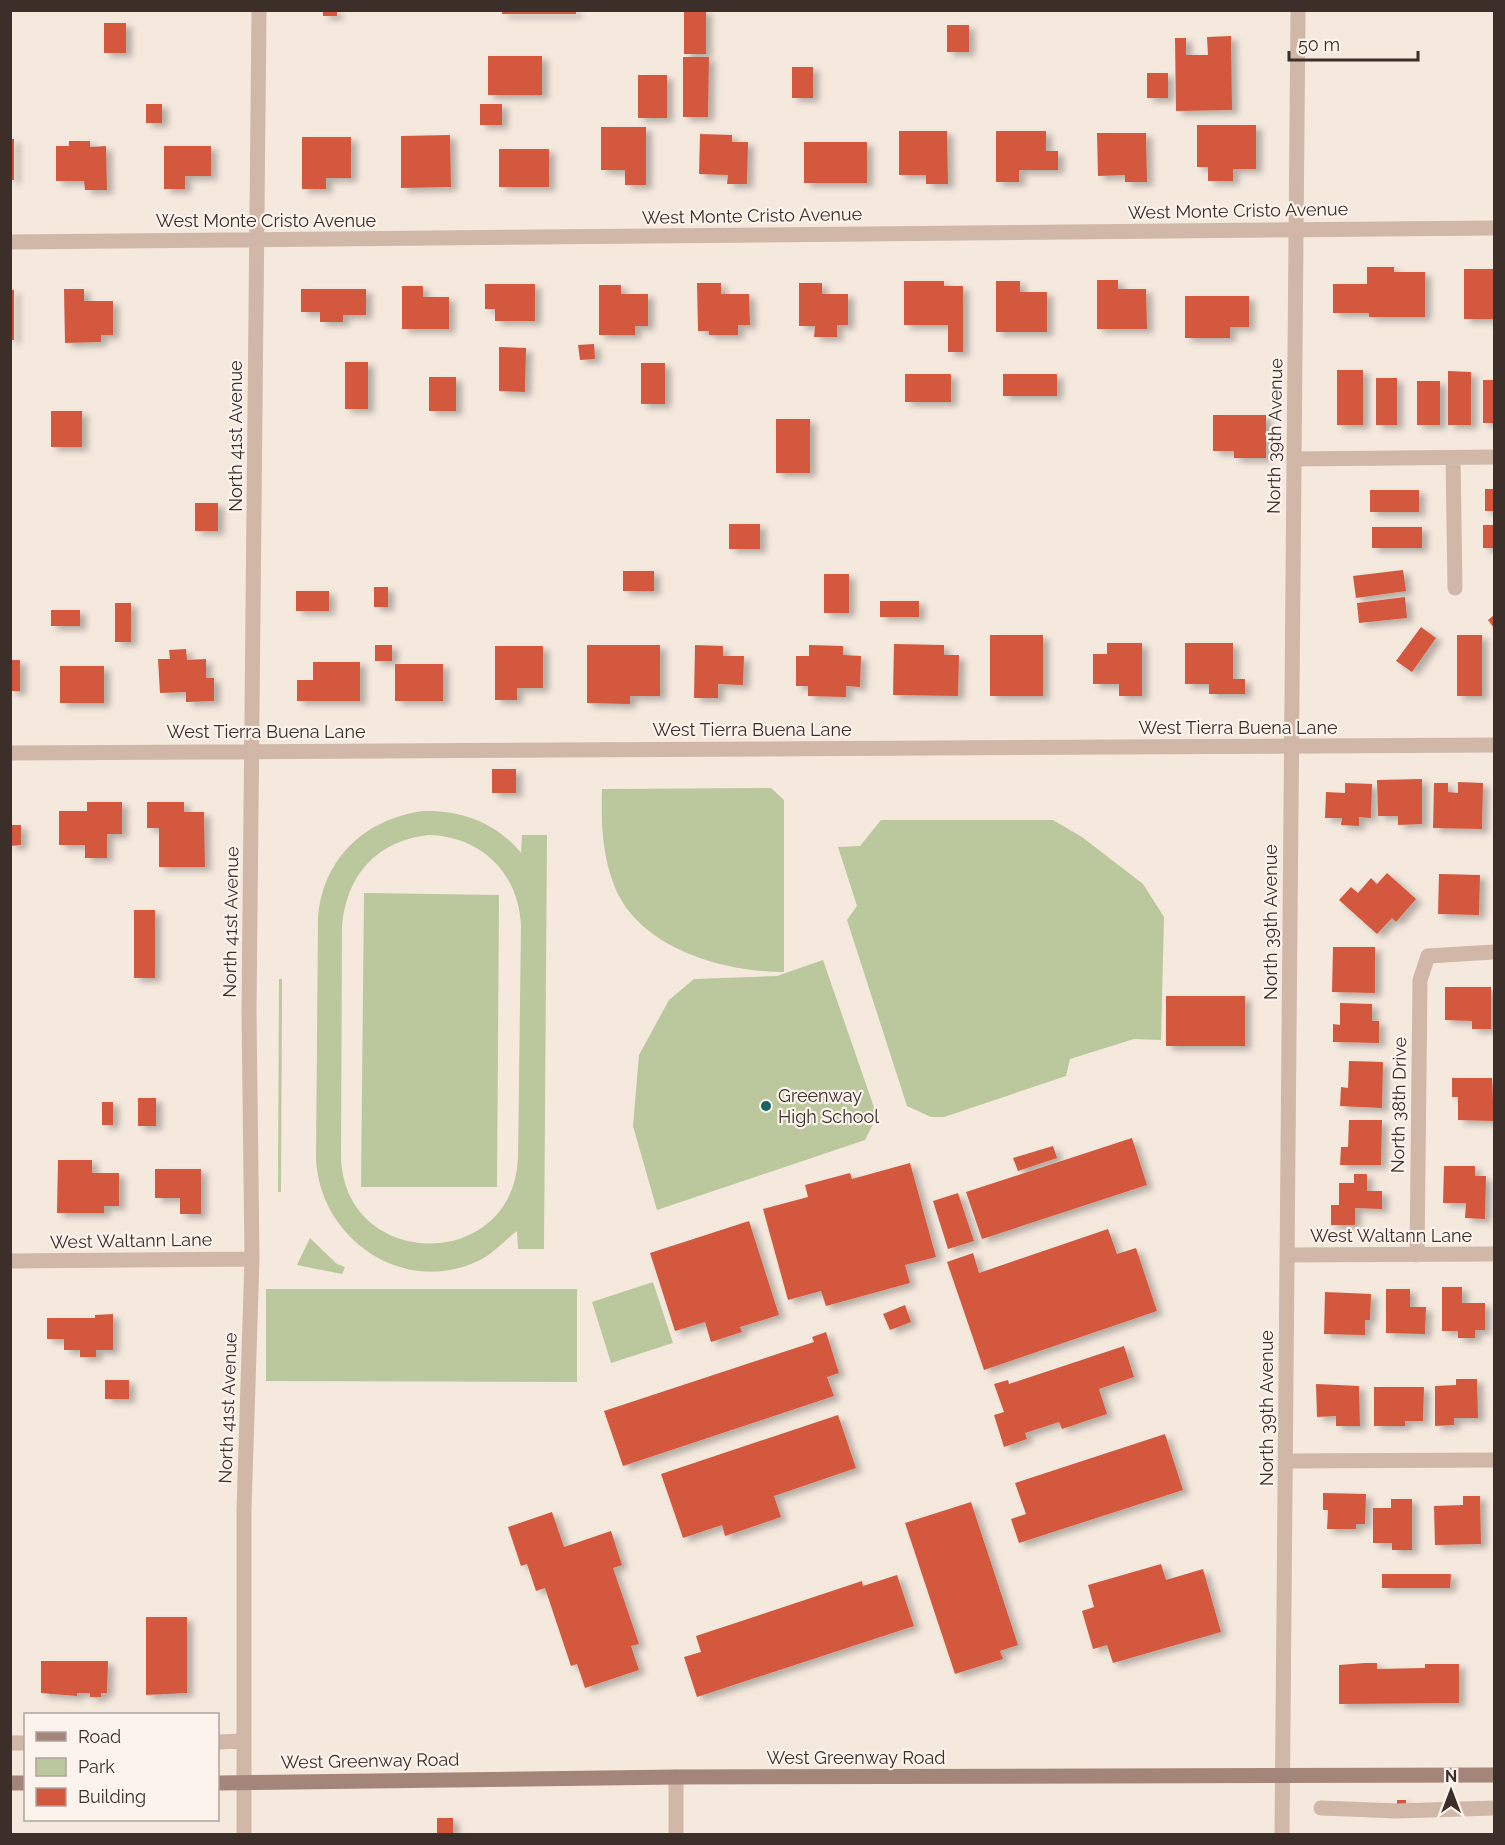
<svg xmlns="http://www.w3.org/2000/svg" width="1505" height="1845" font-family="Raleway,sans-serif">
<defs>
<filter id="shadow"><feDropShadow dx="6" dy="4" stdDeviation="3" flood-color="#0004"/></filter>
</defs>
<rect width="100%" height="100%" fill="#f5e9de"/>
<path fill="#bbc79c" fill-rule="evenodd" d="M771,788L784,800V972C723,972 638,948 614,885C602,854 601,822 602,789Z
M423,811C461,810 497,823 521,853L522,835H547L544,1249H518L517,1231C505,1240 494,1253 480,1260C404,1298 318,1238 316,1157L318,918C323,858 365,819 423,811ZM428,835C481,836 519,873 521,926L518,1157C514,1274 343,1271 341,1156L342,927C346,875 377,841 428,835Z
M881,820H1053L1082,837L1143,884L1164,917L1161,1040L1134,1039L1070,1059L1066,1076L944,1117H931L907,1106L847,920L857,906L838,847L860,846Z
M364,893L499,895L497,1187H361Z
M823,960L877,1116L865,1140L657,1210L633,1126L639,1055L669,1000L694,979L777,976Z
M279,979H282L281,1192H278Z
M310,1238L337,1264L345,1267L342,1274L297,1265Z
M653,1282L673,1343L611,1363L592,1302Z
M266,1289H577V1382L266,1381Z"/>
<path fill="#d3583e" filter="url(#shadow)" d="M323,10H337V16H323Z
M502,10H576V14H502Z
M684,10H706V54H684Z
M104,23H126V53H104Z
M947,25H969V52H947Z
M1231,36L1232,110L1176,111L1175,38H1186V55H1208L1207,37Z
M488,56H542V95H488Z
M683,57H709L708,117H683Z
M792,67H813V98H792Z
M1147,73H1168V98H1147Z
M638,75H667V118H638Z
M146,104H162V123H146Z
M480,104H502V125H480Z
M1197,125H1256V169H1233V181H1208V167H1197Z
M601,127H646V185H625V170H601Z
M899,131H947L948,184H926V175H899Z
M996,131H1046V151H1058V170H1019V182H996Z
M1097,133H1146L1147,182H1125V175L1098,176Z
M700,134L732,135V142H748L747,184H727L728,175L699,174Z
M450,135L451,187L401,188V136Z
M302,137H351V178H326V189H302Z
M10,139H14V180H10Z
M69,141H90V147L106,146L107,190H85L84,181H56V146H69Z
M804,142H867V183H804Z
M164,146H211V176H185V189H164Z
M499,149H549V187H499Z
M1367,267H1394V272H1425V317H1369V313H1333V284H1367Z
M1464,269H1494V319H1464Z
M1097,280H1118V289H1146L1147,329H1097Z
M904,281H944V286H963V352H948V325H904Z
M996,281H1020V292H1047V332H996Z
M697,283H721V294H749L750,325H738V335H709V331H698Z
M799,283H822V294H848V325H837V337H814L815,326H799Z
M485,284H535V321H495V309H485Z
M599,285H621V294H648V326H635V335H599Z
M402,286H423V297H449V329H402Z
M64,289H84V301H113V335H101V342L65,343Z
M301,289H366V315H343V322H320V312H301Z
M10,290H14V340H10Z
M1185,296H1249V327H1230V338H1185Z
M594,344L595,359L580,360L578,345Z
M499,347L526,348L525,392L499,391Z
M345,362H368V409H345Z
M641,363H665V404H641Z
M1337,370H1363V425H1337Z
M1448,371L1471,372V425H1448Z
M905,374H951V402H905Z
M1003,374H1057V396H1003Z
M429,377H456V411H429Z
M1376,378H1397V425H1376Z
M1483,380H1494V423H1483Z
M1417,381H1440V425H1417Z
M51,411H82V447H51Z
M1213,415H1266V458H1234V451H1213Z
M776,419H810V473H776Z
M1485,489H1494V511H1485Z
M1370,490H1419V512H1370Z
M195,503H218V531H195Z
M729,524H760V549H729Z
M1483,525H1494V548H1483Z
M1372,527H1422V548H1372Z
M1403,570L1406,591L1356,598L1353,576Z
M623,571H654V591H623Z
M824,574H849V613H824Z
M374,587H388V607H374Z
M296,591H329V611H296Z
M1405,597L1407,618L1359,623L1357,603Z
M880,601H919V617H880Z
M115,603H131V642H115Z
M51,610H80V626H51Z
M1494,615V628L1488,620Z
M1421,627L1436,638L1412,672L1396,661Z
M990,635H1043V696H990Z
M1457,635H1482V696H1457Z
M1107,643H1142V696H1119V684H1093V654H1107Z
M1185,643H1233V679H1245V694H1209V684H1185Z
M894,644L944,645V655H959L958,696L893,695Z
M375,645H392V661H375Z
M587,645H660V696H630V704L587,703Z
M695,645L723,646V656H744L743,685L718,684V698H694Z
M809,645L843,646V655L861,656L860,687L846,686V697L808,696V686H796V656H809Z
M495,646H543V688H517V700H495Z
M186,649L187,660L206,659V678H214V701L186,702V692L160,693L158,659H170L169,650Z
M10,660H20V691H10Z
M313,662H360V701H297V680H313Z
M395,664H443V701H395Z
M60,666H104V703H60Z
M492,769H516V793H492Z
M1422,779V824L1398,825V816H1378L1377,780Z
M1458,782L1483,783L1482,829L1433,828L1434,783H1448V792L1458,793Z
M1345,783L1372,784L1371,818L1359,817V826L1341,825L1342,818H1325L1326,792L1345,793Z
M87,802H122V834H107V858H85V845H59V811H87Z
M147,802H184V812H204L205,867H159V828H147Z
M10,825H21V845L10,846Z
M1387,873L1416,899L1396,922L1392,918L1377,934L1339,900L1351,887L1358,893L1371,878L1377,884Z
M1439,874L1480,875L1479,915L1438,914Z
M134,910H155V978H134Z
M1333,947H1375V993L1332,992Z
M1445,987H1491V1029H1472V1021L1445,1020Z
M1166,996H1245V1046H1166Z
M1340,1003L1372,1004V1021H1379V1043L1333,1042V1024L1340,1025Z
M1349,1061L1383,1062L1382,1108L1340,1106L1341,1087L1348,1088Z
M1452,1078H1492L1494,1121L1458,1120V1097H1452Z
M138,1098H156V1126H138Z
M102,1102H113V1125H102Z
M1349,1120H1382L1381,1165H1340L1341,1147H1348Z
M1132,1138L1147,1185L982,1239L966,1192Z
M1053,1146L1057,1158L1018,1171L1013,1158Z
M58,1160H92V1173H119V1206H104V1213H57Z
M910,1163L936,1257L905,1265L910,1283L826,1306L821,1291L788,1300L763,1209L808,1197L805,1185L850,1173L852,1179Z
M1444,1166H1475V1176H1486L1485,1219L1465,1218L1466,1203H1443Z
M155,1169H201V1214H180V1198H155Z
M1354,1174H1367V1191H1382V1209L1355,1208V1225H1331V1205H1339V1183H1354Z
M958,1193L974,1241L948,1249L933,1201Z
M749,1221L779,1315L740,1327L742,1332L711,1342L705,1322L675,1331L650,1253Z
M1108,1229L1117,1254L1136,1248L1157,1311L984,1370L947,1262L973,1253L979,1273Z
M1442,1287H1462V1303H1485V1330H1475V1338H1458V1331H1442Z
M1386,1289H1410V1307H1426L1425,1334L1386,1333Z
M1325,1292L1371,1294L1370,1320H1365V1335L1324,1334Z
M905,1305L911,1322L890,1330L883,1314Z
M113,1314V1350H96V1357H80V1350H64V1339H47V1318H95V1315Z
M826,1332L839,1373L827,1377L834,1396L623,1466L604,1411L814,1342L812,1337Z
M1124,1346L1134,1377L1099,1389L1107,1414L1062,1429L1059,1422L1025,1433L1027,1439L1004,1447L994,1415L1004,1412L994,1384L1008,1380L1009,1384Z
M1456,1379H1477L1478,1418H1454V1425L1435,1426V1386L1456,1385Z
M105,1380H129V1399H105Z
M1316,1384L1359,1386L1360,1426H1336V1416L1317,1417Z
M1374,1387H1424L1423,1421H1405V1426H1374Z
M838,1415L856,1468L774,1496L781,1517L725,1536L722,1525L683,1538L661,1474Z
M1165,1434L1183,1490L1019,1543L1011,1519L1026,1514L1015,1483Z
M1323,1493L1366,1494L1365,1524H1356V1529H1327L1328,1510H1323Z
M1463,1496H1480L1481,1544L1435,1545L1434,1506L1463,1505Z
M1391,1499H1412V1550H1392V1543H1373V1508H1391Z
M971,1502L1018,1645L1000,1651L1003,1659L955,1674L905,1523Z
M552,1512L564,1547L611,1531L622,1565L613,1568L639,1644L631,1646L639,1670L585,1688L577,1664L571,1666L545,1588L536,1591L527,1564L521,1566L508,1527Z
M1161,1564L1166,1580L1203,1569L1221,1632L1113,1663L1107,1645L1093,1649L1082,1611L1094,1607L1088,1585Z
M1382,1574H1451L1450,1588H1382Z
M897,1575L914,1626L697,1697L684,1657L701,1652L696,1636L862,1581L863,1586Z
M146,1617H187V1693L146,1695Z
M41,1661H108L107,1693H101V1697H90V1693H77V1696L41,1693Z
M1365,1663H1377V1669L1425,1668V1664H1459V1703L1339,1704V1665Z
M1397,1800H1406V1805L1397,1804Z
M437,1818H453V1834H437Z"/>
<g fill="none" stroke-linecap="round" stroke-linejoin="round">
<path stroke="#d0b7a8" stroke-width="15" d="M10,242L1494,228
M1453,458L1455,588
M1294,459L1494,457
M10,753L1494,745
M1288,1255L1494,1254
M1417,1255L1420,980L1428,956L1494,952
M10,1261L252,1259
M1287,1461L1494,1460
M218,1742L243,1741
M10,1743H26
M1321,1808L1397,1811L1494,1808
M244,1834V1509L252,1259L249,1011L259,10
M676,1834V1777"/>
<path stroke="#d0b7a8" stroke-width="15" d="M1282,1834L1298,10"/>
<path stroke="#a48579" stroke-width="15" d="M10,1783H26
M218,1783L676,1777L1494,1775"/>
</g>
<circle fill="#196363" stroke="#fcf3ec" stroke-width="2" cx="766" cy="1106" r="6"/>
<g text-anchor="middle" stroke-width="4.5" stroke-linejoin="round" paint-order="stroke">
<g font-size="18" fill="#3c2e29" stroke="#fcf3ec">
<text transform="translate(1238 211) rotate(-1)" y="6">West Monte Cristo Avenue</text>
<text transform="translate(752 216) rotate(-1)" y="6">West Monte Cristo Avenue</text>
<text x="266" y="227">West Monte Cristo Avenue</text>
<text transform="translate(236 436) rotate(-90)" y="6">North 41st Avenue</text>
<text transform="translate(1275 436) rotate(-89)" y="6">North 39th Avenue</text>
<text x="1238" y="734">West Tierra Buena Lane</text>
<text x="752" y="736">West Tierra Buena Lane</text>
<text x="266" y="738">West Tierra Buena Lane</text>
<text transform="translate(231 922) rotate(-89)" y="6">North 41st Avenue</text>
<text transform="translate(1271 922) rotate(-90)" y="6">North 39th Avenue</text>
<text transform="translate(1399 1105) rotate(-89)" y="6">North 38th Drive</text>
<text x="1391" y="1242">West Waltann Lane</text>
<text transform="translate(131 1241) rotate(-1)" y="6">West Waltann Lane</text>
<text transform="translate(228 1408) rotate(-88)" y="6">North 41st Avenue</text>
<text transform="translate(1267 1408) rotate(-90)" y="6">North 39th Avenue</text>
<text x="856" y="1764">West Greenway Road</text>
<text transform="translate(370 1761) rotate(-1)" y="6">West Greenway Road</text>
</g>
<g font-size="18" fill="#3c2e29" stroke="#fcf3ec" text-anchor="start">
<text x="778" y="1102">Greenway<tspan x="778" dy="21">High School</tspan></text>
</g>
</g>
<rect width="1505" height="1845" fill="none" stroke="#3c2e29" stroke-width="24"/>
<rect x="24" y="1713" width="195" height="108" fill="#fcf3ec" stroke="#afa49e" stroke-width="1.5"/>
<rect x="36" y="1732" width="30" height="9" fill="#a48579" stroke="#afa49e" stroke-width="1.5"/>
<text x="78" y="1743" font-size="18" fill="#3c2e29">Road</text>
<rect x="36" y="1758" width="30" height="18" fill="#bbc79c" stroke="#afa49e" stroke-width="1.5"/>
<text x="78" y="1773" font-size="18" fill="#3c2e29">Park</text>
<rect x="36" y="1788" width="30" height="18" fill="#d3583e" stroke="#afa49e" stroke-width="1.5"/>
<text x="78" y="1803" font-size="18" fill="#3c2e29">Building</text>
<g transform="translate(1451 1791)" stroke="#fcf3ec" stroke-width="4.5" paint-order="stroke">
<path d="M0-4.5L10 22L0 15L-10 22Z" fill="#3c2e29"/>
<text y="-9" font-size="16" font-weight="bold" text-anchor="middle" fill="#3c2e29">N</text>
</g>
<path d="M1289 51v9h129v-9" fill="none" stroke="#3c2e29" stroke-width="3"/>
<text x="1298" y="51" font-size="18" fill="#3c2e29" stroke="#fcf3ec" stroke-width="4.5" paint-order="stroke">50 m</text>
</svg>
